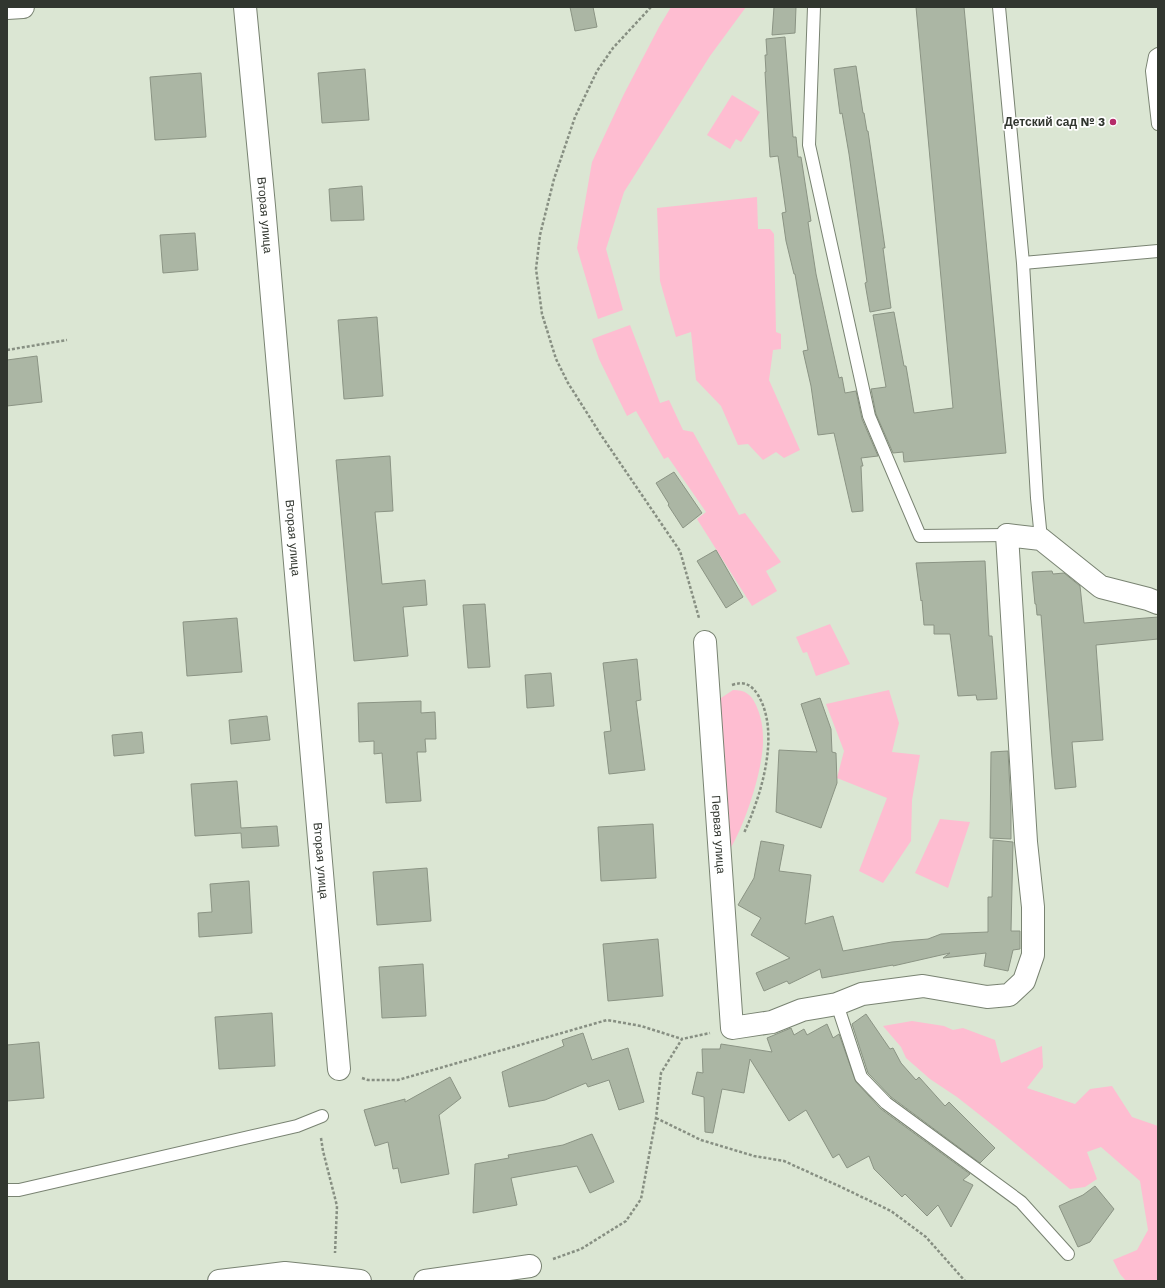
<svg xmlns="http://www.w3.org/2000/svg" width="1165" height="1288" font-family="'Work Sans',sans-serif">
<rect width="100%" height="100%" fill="#dbe6d3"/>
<path fill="#febdd1" d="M671,7H746L710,56L624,192L606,249L623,310L598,319L577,248L592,162L624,94L659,27Z
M732,95L760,112L741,142L736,139L730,149L707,135Z
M757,197L758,229H770L774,234L776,332L781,334V349L773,350L769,380L800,450L784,458L776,452L763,460L748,444L738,445L721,406L696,380L691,332L676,337L660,281L657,208Z
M630,325L660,403L669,400L683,430L693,432L739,515L745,513L781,562L766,571L777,591L752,606L697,519L706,512L668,457L664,459L636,411L627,416L599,359L592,339Z
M830,624L850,664L816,676L807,652L803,653L796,637Z
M733,690C745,690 751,694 756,705C761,716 763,727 763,738C764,768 744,829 727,854L719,702L721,698Z
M889,690L899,723L892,752L920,755L912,800L911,841L883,883L859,871L887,798L837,778L844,751L826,704Z
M940,819L970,822L948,888L915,873Z
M912,1021L944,1026L953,1030L963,1028L995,1040L1001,1063L1042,1046L1043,1067L1027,1088L1075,1104L1090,1089L1112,1086L1132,1117L1158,1126V1281H1126L1120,1274L1113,1260L1137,1250L1148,1230L1140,1181L1101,1147L1087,1152L1097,1179L1085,1187L1070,1189L999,1130L957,1097L930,1079L906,1058L901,1047L883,1026Z"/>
<path fill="#abb6a4" stroke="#8b9484" d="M570,7H593L597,27L575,31Z
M774,7H796L795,33L772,35Z
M916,7H964L1006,453L904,462L903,452L893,453L876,414L871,389L886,387L873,315L894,312L904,366H906L914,413L953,408Z
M785,37L793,137H796L798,157H801L811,221L808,222L816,274L828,329L839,378L842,377L845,393L856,391L862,419L878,456L861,458L863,466H861L863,511L852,512L834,433L818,435L811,386L803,351L808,350L800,304L795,274H794L786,241L782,213L786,212L778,156L770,157L765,72H766L765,55H767L766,39Z
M856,66L863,113H864L867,131H868L885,248H883L891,308L870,312L865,283L867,282L849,154L842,113L840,114L834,69Z
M365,69L369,120L322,123L318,73Z
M201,73L206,137L155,140L150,77Z
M362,186L364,220L331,221L329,189Z
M195,233L198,270L163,273L160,235Z
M377,317L383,396L344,399L338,320Z
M37,356L42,402L7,406V360Z
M390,456L393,511L375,512L382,584L425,580L427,605L403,607L408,656L354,661L336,460Z
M674,472L702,513L683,528L668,505L669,504L656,483Z
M716,550L743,597L726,608L697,561Z
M985,561L989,636H992L997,699L977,700L976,695L958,696L950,634H934V625H924L922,600L921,601L916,563Z
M1052,571L1053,574L1064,573L1080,586L1084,623L1158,617V639L1096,645L1103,740L1072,742L1076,787L1055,789L1052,757L1041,615H1037L1036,604H1035L1032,572Z
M485,604L490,667L468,668L463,605Z
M237,618L242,672L187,676L183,622Z
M637,659L641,700L636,701L645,770L609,774L604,732L611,731L603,663Z
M551,673L554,706L527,708L525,675Z
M820,698L831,729L832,752L836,753L837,783L821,828L776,812L779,750L817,752L801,704Z
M421,701V713L435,712L436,739H425L426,752H417L421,801L386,803L382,753L374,754V741L359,742L358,703Z
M267,716L270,740L231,744L229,720Z
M142,732L144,753L114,756L112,735Z
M1008,751L1011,810V839L990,838L991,752Z
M237,781L241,828L277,826L279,846L242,848L241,833L195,836L191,784Z
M653,824L656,878L601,881L598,827Z
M993,840L1013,842L1011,931H1020V949L1013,950L1008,971L984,966L986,953L943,958L950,953L893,966V965L822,978L820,969L789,984L787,981L764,991L756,973L790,958L751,935L761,918L738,905L754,878L761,841L784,845L779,871L811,875L805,924L833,916L843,951L892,942L928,939L941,934L988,932V897H992Z
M427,868L431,921L377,925L373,872Z
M249,881L252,933L199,937L198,913L212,912L210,884Z
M658,939L663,996L608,1001L603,944Z
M423,964L426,1016L382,1018L379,967Z
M272,1013L275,1066L219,1069L215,1017Z
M866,1014L890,1049L893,1048L901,1063L916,1080L919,1077L945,1106L949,1102L995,1148L980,1163L891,1097L868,1073L852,1024Z
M827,1024L833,1038L839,1034L856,1082L881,1109L970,1174L963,1180L973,1185L951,1227L938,1205L927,1216L905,1194L902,1197L874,1169L869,1156L847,1168L839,1154L833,1158L806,1110L789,1121L750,1059L744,1093L722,1089L713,1133L705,1132L704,1097L692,1094L697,1072L703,1073L702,1049H720L721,1044L772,1052L767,1038L791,1028L794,1035L804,1029L807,1035Z
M583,1033L592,1060L628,1048L644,1102L619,1110L609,1080L588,1087L586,1083L545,1100L509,1107L502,1072L564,1046L562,1040Z
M39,1042L44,1098L7,1101V1045Z
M450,1077L461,1098L439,1115L449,1174L401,1183L398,1168L393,1169L388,1142L375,1146L364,1110L405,1099V1102Z
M592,1134L614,1182L590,1193L577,1166L511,1178L517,1205L473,1213L475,1164L509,1158L508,1155L563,1145Z
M1095,1186L1114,1209L1090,1242L1078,1247L1059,1206L1083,1195Z"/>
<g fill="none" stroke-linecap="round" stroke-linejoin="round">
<defs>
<path id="lane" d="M814,7L809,145L869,416L920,536L1007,535
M999,7L1023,263L1037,498L1041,539
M1158,54L1155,56L1152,71L1158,124
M1023,263L1158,251
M837,1004L861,1077L886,1103L1021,1202L1068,1254
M7,1190H19L297,1126L322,1116"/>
<g id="street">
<path id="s1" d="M245,7L264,206L339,1069"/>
<path d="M7,8L23,7"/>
<path id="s2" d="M705,642L732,1028L772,1022L802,1010L837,1004L862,994L923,986L987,997L1009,995L1024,981L1033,955V907L1026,842L1007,535L1041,539L1101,587L1148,599L1158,603"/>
<path d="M219,1281L285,1273L360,1281"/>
<path d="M425,1281L530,1266"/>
</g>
</defs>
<use href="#lane" stroke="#798372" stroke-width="14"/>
<use href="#street" stroke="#798372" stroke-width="24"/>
<path stroke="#878f82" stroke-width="2.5" stroke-dasharray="3 2" stroke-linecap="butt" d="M651,7L613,48L597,71L575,117L554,179L540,235L536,269L542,314L556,359L568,383L601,435L680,551L699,618
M7,350L67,340
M732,685C744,681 751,684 758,695C781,733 761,796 744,833
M362,1078L368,1080H398L607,1020L641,1026L682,1039
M656,1118L701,1140L754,1156L784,1161L839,1186L891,1211L926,1237L965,1281
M321,1138L323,1151L337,1206L335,1253
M553,1259L581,1249L626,1221L641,1199L656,1118L661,1073L682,1039L710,1033"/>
<use href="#lane" stroke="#fff" stroke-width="12"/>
<use href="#street" stroke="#fff" stroke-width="22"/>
</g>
<circle fill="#b52b69" stroke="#fff" stroke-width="1.5" cx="1113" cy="122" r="4"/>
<g text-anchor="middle" stroke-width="3.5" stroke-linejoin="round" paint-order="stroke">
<g font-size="12" font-weight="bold" fill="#31362f" stroke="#fff" text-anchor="end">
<text x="1105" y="126">Детский сад № 3</text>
</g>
<g font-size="12" fill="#31362f" stroke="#fff">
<text dy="4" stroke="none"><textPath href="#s1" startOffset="209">Вторая улица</textPath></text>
<text dy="4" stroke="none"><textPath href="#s1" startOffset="533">Вторая улица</textPath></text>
<text dy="4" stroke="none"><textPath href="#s2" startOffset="193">Первая улица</textPath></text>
<text dy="4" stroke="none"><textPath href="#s1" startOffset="857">Вторая улица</textPath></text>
</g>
</g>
<rect width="1165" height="1288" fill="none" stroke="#31362f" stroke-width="16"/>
</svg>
